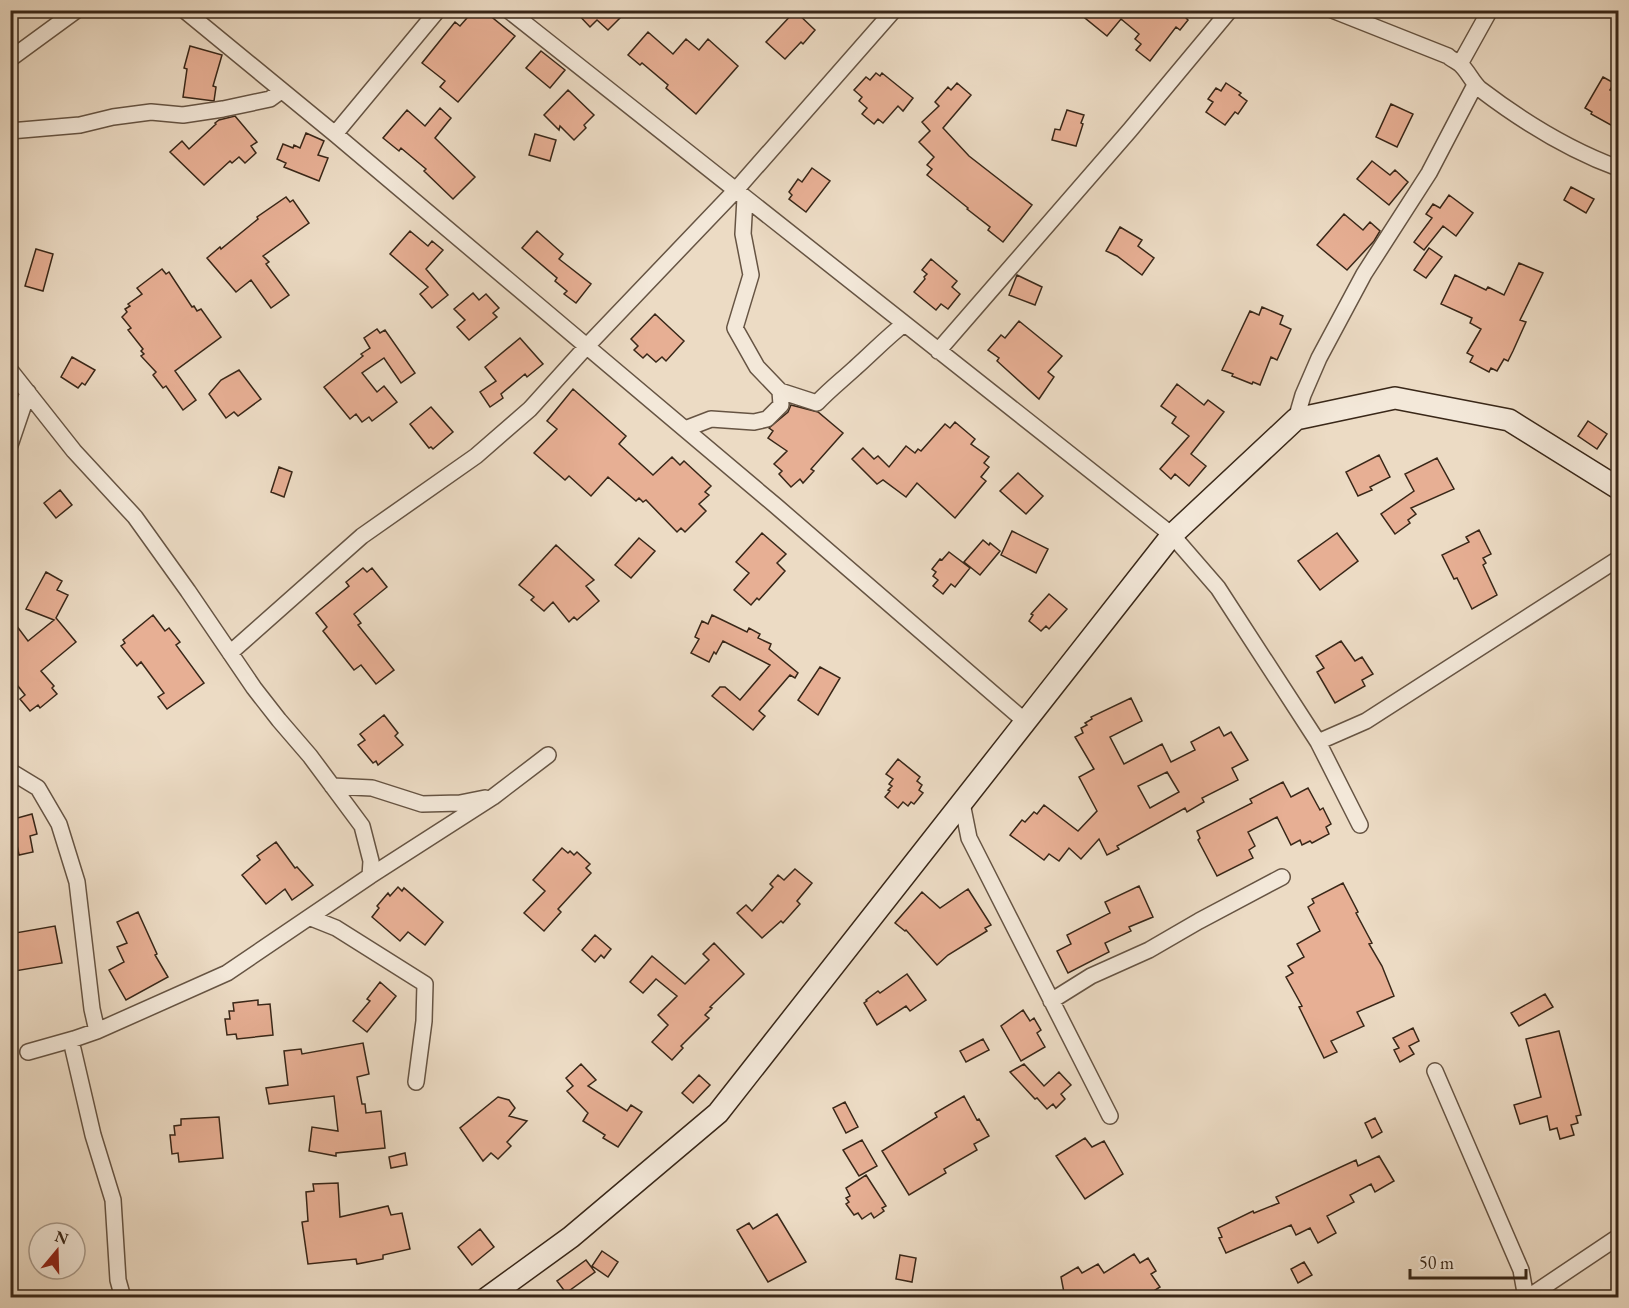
<svg xmlns="http://www.w3.org/2000/svg" width="1629" height="1308" font-family="'EB Garamond',serif">
<rect width="100%" height="100%" fill="#ecdbc4"/>
<filter id="stains"><feTurbulence type="fractalNoise" baseFrequency=".00333" numOctaves="4"/><feColorMatrix values="0 0 0 0 .2 0 0 0 0 .09 0 0 0 0 .02 0 0 0 .5 -.17"/></filter>
<radialGradient id="worn" r=".72"><stop offset=".6" stop-color="#630" stop-opacity="0"/><stop offset="1" stop-color="#630" stop-opacity=".3"/></radialGradient>
<path fill="#e7af94" stroke="#392718" stroke-width="1.5" fill-rule="evenodd" d="M474,10H483L515,36L458,102L440,87L445,81L422,63L455,22L460,26Z
M574,10H628L608,30L597,20L590,27Z
M1091,10H1190L1185,17L1188,20L1180,30L1176,27L1150,61L1136,50L1141,44L1135,39L1139,34L1121,19L1107,36L1085,18Z
M795,11L815,30L803,44L801,42L785,59L766,42Z
M648,32L673,54L686,39L699,50L708,39L738,66L696,114L666,88L668,85L642,63L640,65L628,55Z
M190,46L222,55L213,86L216,87L214,101L183,97L187,69L184,68Z
M541,51L565,70L550,88L526,68Z
M876,73L880,76L882,73L913,98L903,111L898,106L883,123L878,119L874,124L862,114L867,108L859,101L862,97L854,90L866,77L870,80Z
M1603,77L1614,83L1610,90L1618,94V129L1591,114L1592,112L1585,108Z
M957,83L971,95L943,128L969,156L1032,205L1003,242L988,230L990,227L967,209L968,208L927,175L932,169L927,165L934,157L919,142L930,131L922,122L939,106L935,102L948,87L951,90Z
M1226,83L1241,93L1239,95L1247,101L1238,114L1235,112L1225,125L1206,112L1213,102L1208,99L1216,88L1221,91Z
M568,90L594,115L584,125L586,128L574,140L560,126L559,130L544,115Z
M1391,104L1413,114L1397,147L1376,137Z
M440,108L451,118L435,138L475,177L453,199L424,171L426,169L401,148L399,151L383,138L407,110L425,126Z
M1067,110L1084,115L1081,123L1083,124L1076,146L1052,140L1055,129L1060,130Z
M235,116L257,142L251,146L256,153L245,163L239,157L232,163L230,161L204,185L170,152L182,141L189,149L216,124L215,123L219,120Z
M306,133L324,141L318,155L328,158L319,181L284,167L286,163L277,159L283,144L293,148L294,145L300,148Z
M535,134L556,140L550,161L529,155Z
M1372,161L1390,175L1395,170L1408,182L1389,205L1357,179Z
M812,168L830,181L806,212L789,199L792,195L789,192L798,179L802,182Z
M1571,187L1594,199L1586,213L1564,200Z
M1449,195L1473,213L1456,236L1443,226L1424,250L1414,242L1432,218L1426,214L1433,204L1440,208Z
M286,197L290,202L293,200L309,223L263,256L269,262L266,264L289,295L271,308L251,280L236,292L207,258L220,247L221,249L258,219L257,217Z
M1344,214L1363,230L1370,222L1380,231L1374,241L1347,270L1317,245Z
M1120,227L1142,240L1138,246L1154,258L1142,275L1117,256L1106,251Z
M410,231L428,246L432,241L443,250L426,269L448,295L432,308L420,294L428,287L390,254Z
M537,231L563,254L559,259L591,284L576,303L564,294L567,291L555,281L557,278L522,248Z
M1429,248L1442,257L1426,278L1414,270Z
M36,249L53,254L43,291L25,286Z
M931,259L957,281L952,287L960,294L948,309L941,304L936,310L914,292L925,279L924,277L927,274L922,270Z
M1519,263L1543,273L1520,320L1526,322L1513,351L1508,361L1504,359L1497,371L1491,368L1489,372L1470,362L1473,356L1467,353L1481,329L1470,323L1472,318L1441,304L1455,275L1486,290L1488,287L1504,295Z
M162,269L166,274L169,272L192,307L194,306L197,311L201,309L221,337L175,371L196,400L183,410L166,386L163,388L153,375L156,372L141,356L144,354L141,351L143,349L128,330L131,328L122,317L127,312L125,309L130,306L128,304L142,294L137,288Z
M1017,275L1042,287L1035,305L1009,295Z
M473,293L479,300L486,294L499,308L493,313L497,317L469,340L457,327L465,320L454,309Z
M1262,307L1283,316L1280,324L1291,329L1277,360L1271,357L1260,385L1253,382L1252,384L1232,376L1233,374L1222,370L1250,311L1259,315Z
M655,314L684,341L666,361L662,357L656,362L647,354L643,358L634,350L638,346L631,339Z
M1019,321L1062,356L1048,372L1054,377L1039,399L997,361L999,358L988,350L1001,335L1005,338Z
M377,329L380,333L385,330L415,373L401,383L384,358L362,373L377,392L384,386L397,402L372,421L369,417L362,422L356,414L350,419L324,387L363,356L361,354L370,348L364,338Z
M520,338L543,364L527,377L525,374L501,394L503,398L490,407L480,392L496,381L485,367Z
M72,357L95,370L85,385L82,383L78,388L61,377Z
M239,370L261,399L238,416L234,412L226,418L209,394L221,380Z
M1177,384L1204,405L1208,400L1224,412L1191,454L1206,466L1189,486L1175,474L1171,479L1160,469L1189,436L1172,423L1176,417L1161,406Z
M573,389L626,436L619,444L653,475L672,457L680,465L684,461L711,486L705,492L709,495L699,504L706,511L685,532L681,528L677,532L646,500L643,502L639,498L636,501L608,477L591,496L569,476L565,480L534,453L557,429L547,421Z
M791,405L818,412L843,433L811,469L814,471L803,483L800,479L791,487L779,474L782,471L774,464L787,451L768,438L773,431L769,428L788,412Z
M431,407L453,432L433,449L431,447L429,448L410,424Z
M1588,421L1607,434L1597,449L1578,436Z
M955,422L975,439L971,444L989,457L984,463L989,467L981,477L986,481L955,518L917,483L906,497L883,480L877,484L852,459L863,448L874,459L878,456L889,467L906,446L915,453L918,449L921,451L945,424L950,428Z
M1379,455L1390,477L1370,487L1372,490L1358,496L1346,472Z
M1437,458L1454,489L1411,508L1416,514L1408,520L1410,523L1395,534L1381,514L1414,491L1405,474Z
M279,467L292,472L284,497L271,492Z
M1018,473L1043,496L1026,514L1000,491Z
M60,490L72,505L56,518L44,503Z
M1479,530L1491,554L1483,558L1486,563L1483,565L1497,595L1472,609L1457,578L1454,579L1442,555L1469,542L1466,537Z
M1012,531L1048,549L1036,573L1001,555Z
M762,533L786,554L777,563L785,571L759,600L757,598L751,605L734,590L749,573L736,562Z
M1337,533L1358,561L1320,590L1298,561Z
M639,538L655,551L631,578L615,565Z
M983,540L989,545L990,543L1000,551L980,575L964,562Z
M556,545L594,580L586,586L599,601L577,620L574,617L569,622L553,602L544,611L531,600L534,597L519,585Z
M949,552L970,568L955,587L951,584L943,594L933,586L938,580L933,576L936,572L932,569L940,559L942,560Z
M363,568L367,572L372,568L387,587L354,614L361,623L358,625L394,670L376,684L361,665L354,670L323,631L327,627L316,613L349,586L346,582Z
M46,572L62,581L57,590L68,595L56,618L76,642L41,671L54,686L52,688L57,694L40,708L38,705L30,711L20,699L25,695L10,676V617L28,641L54,620L26,609Z
M1049,594L1067,609L1049,629L1046,626L1041,631L1029,621L1033,615L1031,614Z
M153,615L165,631L169,628L180,642L176,645L204,683L167,709L158,697L164,693L141,662L137,666L121,646L125,643L123,640Z
M712,615L747,632L749,628L760,634L758,638L771,644L769,649L798,673L795,678L790,675L759,711L765,716L753,730L712,696L720,687H725L740,700L770,665L723,641L716,654L714,652L709,662L691,653L699,639L695,637L702,621L708,624Z
M1341,641L1355,661L1362,657L1373,674L1362,680L1365,686L1335,703L1317,672L1324,668L1316,656Z
M820,667L840,678L818,715L798,700Z
M1131,698L1142,721L1110,737L1124,764L1162,744L1171,762L1195,750L1191,742L1219,727L1224,736L1231,732L1248,760L1232,768L1238,780L1202,798L1204,802L1187,812L1185,808L1117,846L1119,849L1107,855L1099,839L1081,859L1069,848L1059,861L1049,854L1044,860L1010,835L1022,820L1025,822L1034,812L1037,814L1044,805L1078,831L1097,811L1079,777L1094,769L1075,737L1083,733L1081,728L1087,725L1085,723L1092,719L1091,717ZM1167,772L1179,792L1150,808L1138,786Z
M384,715L398,733L395,736L403,745L378,765L376,761L373,763L358,745L365,740L360,734Z
M898,759L920,777L917,781L922,785L919,790L923,793L914,804L911,802L908,806L903,802L898,808L885,797L890,791L888,790L892,786L889,784L893,779L886,774Z
M1283,782L1291,797L1308,788L1320,810L1323,808L1331,824L1326,827L1329,834L1312,843L1310,841L1302,845L1300,840L1291,845L1277,817L1248,832L1255,846L1249,850L1253,858L1217,876L1198,840L1200,838L1197,831L1252,803L1250,799Z
M32,814L37,834L30,836L33,852L19,855L17,845L10,847V820Z
M276,842L295,868L297,867L313,885L292,900L285,889L266,904L242,875L260,860L257,856Z
M562,848L568,853L570,851L574,855L577,852L590,864L586,868L591,873L558,909L561,912L544,931L524,913L545,891L533,880Z
M795,869L812,883L797,901L800,904L783,923L781,921L762,938L737,913L746,905L752,911L773,887L770,884L778,875L784,880Z
M1343,883L1358,912L1356,913L1372,943L1369,944L1382,966L1394,996L1357,1012L1364,1026L1331,1041L1337,1052L1324,1058L1299,1007L1302,1006L1286,977L1293,973L1288,966L1304,957L1297,944L1320,931L1308,907L1314,903L1312,899Z
M1139,886L1153,917L1129,927L1131,931L1105,943L1109,952L1068,973L1057,951L1071,944L1067,935L1110,913L1105,902Z
M398,887L402,891L404,888L443,922L425,945L408,932L400,941L372,917L379,908L377,906L388,893L390,896Z
M968,889L991,925L985,928L987,931L948,955L937,965L906,930L905,931L895,923L922,892L940,908Z
M138,912L157,954L155,955L168,977L126,1000L109,970L124,962L117,947L127,943L117,922Z
M55,926L62,963L15,971L12,955L16,954L13,943L17,942L15,933Z
M595,935L611,949L604,958L601,955L595,962L582,950Z
M714,943L744,974L710,1007L712,1008L705,1015L709,1018L681,1046L683,1048L672,1060L652,1042L668,1025L658,1015L677,996L656,979L643,993L630,982L652,956L685,984L709,960L703,954Z
M907,974L926,1000L910,1011L906,1006L877,1025L864,1003L867,1001L866,1000L878,991L880,993Z
M380,982L396,996L367,1032L353,1021L370,1001L367,999Z
M1545,994L1553,1007L1519,1026L1511,1013Z
M258,1000V1005L270,1004L273,1035L237,1039L236,1034L227,1035L225,1019H230L229,1011H234L233,1003Z
M1023,1010L1030,1021L1034,1018L1041,1030L1037,1033L1045,1047L1021,1061L1001,1026Z
M1413,1028L1419,1041L1409,1046L1414,1054L1400,1062L1394,1050L1399,1048L1393,1038Z
M1559,1031L1581,1115L1576,1116L1578,1123L1571,1125L1574,1135L1560,1139L1557,1128L1550,1130L1547,1116L1520,1124L1514,1105L1541,1097L1526,1039Z
M983,1039L989,1050L966,1062L960,1051Z
M363,1043L369,1074L357,1077L362,1104H365L366,1113L381,1111L385,1148L336,1153V1156L309,1151L312,1127L338,1131L334,1096L269,1104L266,1088L288,1085L284,1051L301,1049L302,1054Z
M581,1064L596,1080L588,1086L627,1111L631,1105L642,1112L618,1147L603,1138L605,1135L583,1121L588,1113L567,1091L573,1086L566,1078Z
M1024,1064L1044,1086L1059,1072L1071,1085L1061,1094L1065,1099L1056,1108L1053,1104L1047,1109L1037,1098L1035,1099L1010,1072Z
M699,1075L710,1085L693,1103L682,1093Z
M964,1096L977,1120L979,1119L989,1136L974,1144L977,1150L944,1169L946,1173L909,1195L882,1151L937,1117L935,1113Z
M498,1097L509,1100L515,1108L509,1116L527,1121L507,1142L511,1146L498,1159L491,1153L483,1161L460,1128Z
M845,1102L858,1127L846,1133L833,1108Z
M219,1117L223,1158L179,1162L178,1153L172,1154L170,1135H175L174,1126L181,1125V1119Z
M1375,1118L1382,1132L1372,1138L1365,1123Z
M1085,1138L1092,1147L1104,1141L1123,1174L1085,1199L1056,1156Z
M862,1140L877,1166L859,1176L843,1150Z
M405,1153L407,1165L391,1168L389,1157Z
M1379,1156L1394,1181L1375,1192L1371,1184L1350,1195L1354,1202L1327,1216L1336,1233L1318,1243L1310,1228L1296,1235L1291,1225L1226,1253L1219,1238L1222,1237L1218,1228L1253,1211L1254,1213L1279,1203L1276,1197L1330,1172L1356,1160L1358,1166Z
M866,1175L886,1206L882,1208L884,1211L874,1218L871,1213L862,1219L858,1213L854,1215L846,1204L849,1202L846,1198L850,1196L846,1188Z
M338,1183L340,1217L388,1206L391,1215L402,1213L410,1249L383,1255V1259L357,1264L356,1259L308,1264L302,1222L308,1221L306,1192L314,1191L313,1184Z
M777,1214L806,1262L768,1282L737,1230L749,1223L753,1229Z
M480,1229L494,1247L472,1265L458,1247Z
M602,1251L618,1262L608,1277L592,1266Z
M1134,1254L1140,1263L1148,1258L1156,1271L1151,1274L1160,1287L1143,1298H1065L1061,1277L1078,1267L1082,1273L1098,1264L1104,1273Z
M900,1255L916,1258L912,1282L896,1279Z
M586,1260L595,1272L566,1293L557,1281Z
M1304,1262L1312,1275L1298,1283L1291,1269Z"/>
<g fill="none" stroke-linecap="round" stroke-linejoin="round">
<defs>
<path id="street" d="M184,10L335,134L776,506L1026,722
M508,10L1172,535L1218,588L1318,742L1360,825
M1332,10L1448,56C1451,59 1456,61 1460,64C1468,71 1472,82 1480,89C1522,121 1569,150 1618,168
M10,59L77,10
M1460,64L1490,10
M10,131L80,125L113,117L151,112L183,115L223,109L270,99L281,91
M335,134L438,10
M938,351L1130,130L1230,10
M10,370L74,451L135,517L188,591L254,688L279,720L310,756L362,826L371,861L370,876
M780,391L817,403C829,390 842,380 855,368C872,353 886,338 904,324
M1296,419L1303,395L1319,358L1364,274L1429,173L1475,85
M685,429L711,419L754,422L767,419L781,405L780,391L757,367L735,328L751,275L743,234L745,198
M10,445L28,392
M230,653L362,536L476,456L530,409L586,347L735,191L894,10
M1318,742L1366,721L1618,559
M10,771L38,788L59,824L77,882L92,1009L97,1031
M332,786L372,788L422,804L460,803L485,798
M962,803L969,838L1110,1116
M311,918L336,928L425,984L424,1021L416,1082
M1051,1001L1091,976L1149,950L1199,921L1282,877
M73,1049L93,1135L113,1200L118,1280L123,1298
M28,1052L74,1039L97,1031L227,973L370,876L493,797L548,755
M1435,1071L1521,1270L1526,1298
M1527,1298L1618,1237"/>
<path id="secondary" d="M487,1298L571,1237L718,1113L1172,535L1296,419L1395,398L1509,420L1618,488"/>
</defs>
<use href="#street" stroke="#665443" stroke-width="18"/>
<use href="#secondary" stroke="#392718" stroke-width="24"/>
<use href="#street" stroke="#f3e8d9" stroke-width="15"/>
<use href="#secondary" stroke="#f3e8d9" stroke-width="21"/>
</g>
<rect width="1629" height="1308" fill="none" stroke="#ecdbc4" stroke-width="36"/>
<rect x="12" y="12" width="1605" height="1284" fill="none" stroke="#392718" stroke-width="3"/>
<rect x="18" y="18" width="1593" height="1272" fill="none" stroke="#392718" stroke-width="1.5"/>
<g transform="translate(57 1251) rotate(19)"><circle r="28" fill="#f3e8d9" stroke="#a99b8c" stroke-width="1.5"/>
<path d="M0-4.5L10 22L0 15L-10 22Z" fill="#8f2418"/>
<text y="-9" font-size="16" font-weight="bold" text-anchor="middle" fill="#392718">N</text>
</g>
<path d="M1410 1269v9h116v-9" fill="none" stroke="#392718" stroke-width="3"/>
<text x="1419" y="1269" font-size="18" fill="#392718" stroke="#f3e8d9" stroke-width="4.5" paint-order="stroke">50 m</text>
<rect width="100%" height="100%" filter="url(#stains)"/>
<rect width="100%" height="100%" fill="url(#worn)"/>
</svg>
